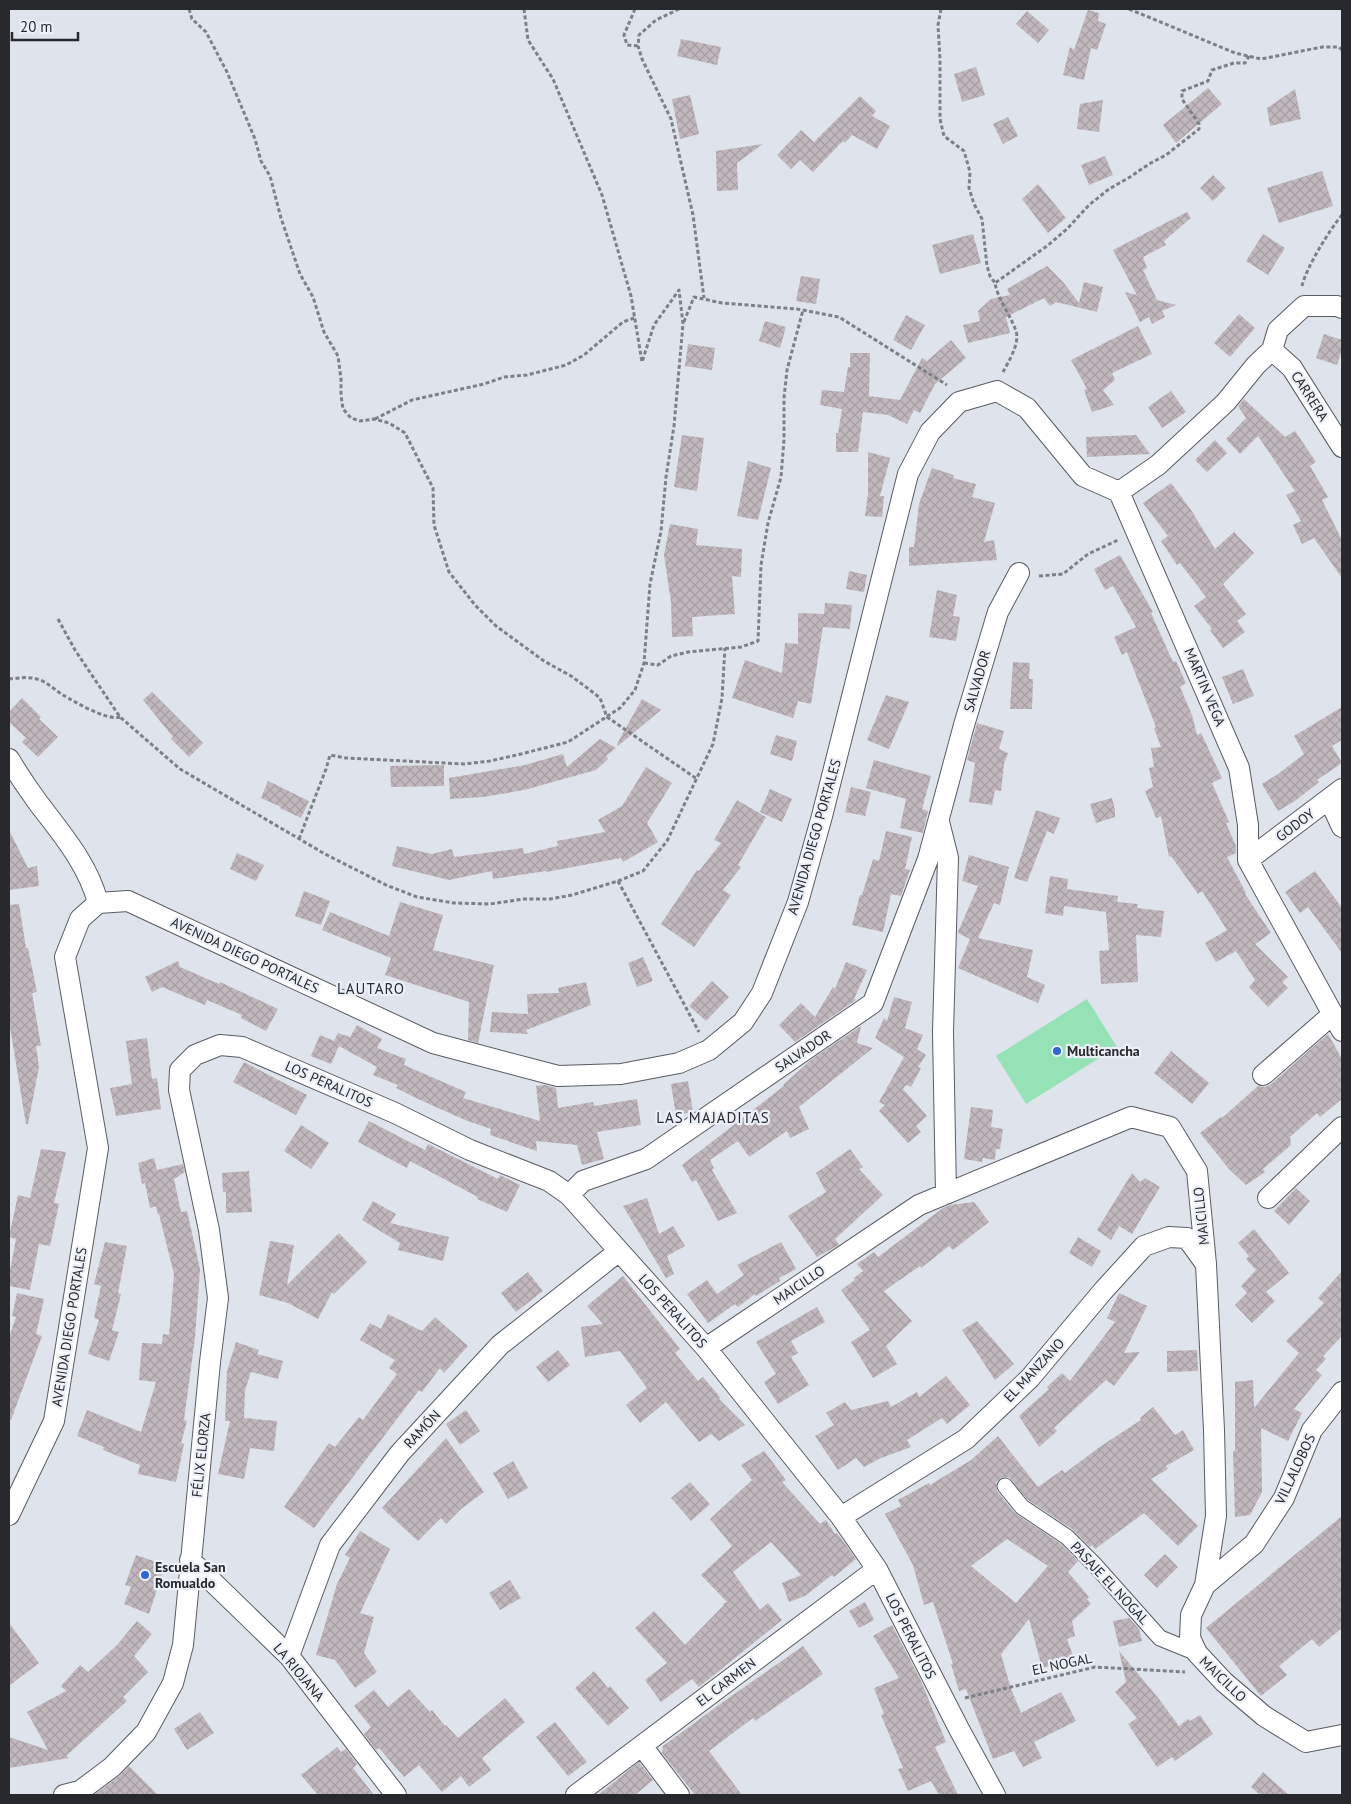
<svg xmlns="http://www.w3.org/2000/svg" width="1351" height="1804" font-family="'PT Sans',sans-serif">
<defs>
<pattern id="building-cross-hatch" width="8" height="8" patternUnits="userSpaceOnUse" patternTransform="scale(1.25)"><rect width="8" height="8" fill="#c1b8be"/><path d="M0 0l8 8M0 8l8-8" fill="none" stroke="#a69ea3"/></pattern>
</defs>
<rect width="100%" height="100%" fill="#dfe3ec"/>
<path fill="#96e2b7" d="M1087,999L1117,1047L1026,1104L996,1056Z"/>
<path fill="url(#building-cross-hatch)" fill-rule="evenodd" d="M1088,10L1099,13L1098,21L1106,24L1097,50L1091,48L1084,80L1063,75L1070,47L1074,50Z
M1027,11L1049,30L1038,43L1016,24Z
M681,39L721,47L717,65L677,56Z
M976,67L985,95L962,102L954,74Z
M1208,88L1222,104L1176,143L1163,125Z
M1295,89L1301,119L1270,126L1267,108Z
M690,95L699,134L680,139L672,99Z
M860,96L876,111L872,116L890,126L877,149L852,135L845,143L843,141L813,172L800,160L791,169L777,155L801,130L814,142Z
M1103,100L1099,132L1077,129L1080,104Z
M1008,117L1018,136L1003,144L993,124Z
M763,144L737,163L738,190L717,191L716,151Z
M1105,156L1113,175L1089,185L1081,165Z
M1322,171L1333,206L1279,223L1267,188Z
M1213,175L1226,188L1213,201L1200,188Z
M1038,184L1066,218L1048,233L1022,199Z
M1187,212L1191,218L1164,241L1166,245L1143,257L1147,268L1143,270L1157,300L1176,305L1162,311L1165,317L1152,324L1149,317L1140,322L1125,292L1137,295L1113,250Z
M973,234L981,263L940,274L932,245Z
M1263,234L1285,248L1268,275L1246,261Z
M1047,266L1063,282L1079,303L1084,282L1103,287L1097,312L1056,302L1050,306L1044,298L1006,317L1010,333L968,343L963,325L980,321L978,311L991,299L1010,295L1007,289Z
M801,276L820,279L816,304L796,301Z
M1239,314L1255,328L1230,357L1214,343Z
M906,315L925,325L911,350L893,340Z
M765,321L786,327L780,348L759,341Z
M1138,326L1152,354L1112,373L1115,380L1103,390L1114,405L1092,412L1084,390L1087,389L1071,360Z
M1324,334L1342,340V350L1337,365L1316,358Z
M951,340L966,358L935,384L920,413L914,410L907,424L888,415L863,412L858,452H836V433H838L842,409L820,405L822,390L844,392L848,367H850V353H870L869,396L900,400L922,358L927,361Z
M688,344L715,348L712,370L685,366Z
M1171,391L1186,412L1162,428L1148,407Z
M1244,399L1285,437L1295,431L1316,462L1310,466L1328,497L1322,500L1342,540V578L1314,538L1302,544L1293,525L1301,521L1286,495L1295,491L1258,436L1240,454L1226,439L1246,418L1238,406Z
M682,435L704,438L697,491L674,487Z
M1136,435L1150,454L1087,457L1086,437Z
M1215,440L1227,453L1207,472L1195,460Z
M868,452L890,458L880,496H884L882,517L865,516L868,494Z
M748,461L771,468L758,520L737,516Z
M932,468L954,475L953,478L976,484L972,497L995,503L984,542L994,540L997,560L909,566V547H914L919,504Z
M1171,483L1191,510L1215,549L1234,532L1254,553L1223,584L1246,614L1237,621L1245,632L1223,648L1210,630L1212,629L1194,606L1206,597L1180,563L1177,565L1161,541L1168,536L1143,503Z
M670,524L698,529L696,545L742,549L741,577L732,576L735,614L692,617L693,636L672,637L671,602L664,555Z
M1120,555L1153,612L1151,613L1173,662L1176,661L1186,683L1180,687L1192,715L1197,735L1201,733L1222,778L1212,783L1229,822L1226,823L1236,846V853L1227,857L1246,893L1245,894L1271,933L1255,944L1288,977L1282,982L1288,988L1268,1007L1249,987L1255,980L1236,951L1216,962L1205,943L1227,930L1202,891L1198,894L1171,856L1169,857L1161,816L1156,818L1145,791L1153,787L1149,768L1154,767L1151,748L1161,747L1154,728L1156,727L1127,652L1122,655L1114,637L1136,627L1113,586L1105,590L1094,569Z
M849,571L867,575L864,592L846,589Z
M937,590L957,595L953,616L960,617L956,641L929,637Z
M825,603L852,605L850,629L823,627V626L811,704L798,701L793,718L732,698L745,660L782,673L785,643L798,644V613L824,614Z
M1013,662L1030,663L1029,679H1033L1032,709H1010Z
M1243,669L1254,696L1233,704L1222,677Z
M152,692L203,743L189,757L171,739L173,737L143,700Z
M886,695L909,702L889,749L867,740Z
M22,698L41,717L39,719L58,737L38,757L22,742L26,738L9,722V712Z
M642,699L661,710L618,746L617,744Z
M1342,707V740L1332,746L1342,763L1317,780L1319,782L1295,801L1278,811L1262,784L1278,774L1304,754L1294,736Z
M977,723L1004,731L999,749L1008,753L1004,764L1001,791L995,790L992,805L969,802L975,763L967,760Z
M776,735L797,741L792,761L770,754Z
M600,739L616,748L606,756L608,759L596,770L524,790L483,797L450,799L449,778L525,765L563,754L567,767Z
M874,760L931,776L922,809L928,811L923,833L900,828L906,799L866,788Z
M444,765V786L391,787L390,766Z
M646,767L672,783L647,823L658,842L623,862L621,858L546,872V871L493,879L492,871L449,880L392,866L397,846L432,854L452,849L454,857L523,848L524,854L558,846L557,841L605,832L598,820L622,806Z
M268,781L309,801L301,818L280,808L281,807L261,798Z
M851,787L871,792L865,816L845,812Z
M770,789L792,799L782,822L760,812Z
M1112,798L1115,810V817L1096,823L1090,804Z
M737,800L766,817L738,865L741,867L723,890L731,895L694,947L661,924L697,870L699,871L721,843L714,840Z
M1036,810L1060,818L1054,834L1047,831L1027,882L1014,878Z
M9,830L28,868L37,866L39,886L9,890Z
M886,831L912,837L905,869L910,870L901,896L891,894L883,932L852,925L860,895H862L873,859L879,861Z
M237,853L264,865L256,881L230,869Z
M969,855L1009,867L1000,905L994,903L978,938L1033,950L1027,977L1045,985L1038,1003L958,968L970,939L958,933V932L978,886L962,881Z
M1315,871L1342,908V953L1308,907L1300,913L1285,892Z
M1050,876L1068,879L1067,889L1118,896L1117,902L1138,904L1137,908L1164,911L1161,937L1136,935L1138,982L1101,984L1099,951L1109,950L1106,912L1064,906L1063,916L1045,913Z
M304,891L330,901L321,925L295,916Z
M400,902L443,915L433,950L494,965L478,1043L468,1040L469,1002L385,975L391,958L322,930L330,912L389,936Z
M19,904L26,948H28L37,992L32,993L41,1046H36L39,1067L28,1124H26L9,1021V905Z
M643,957L653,981L637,987L628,963Z
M178,961L180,967L219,984L220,982L278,1009L266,1031L241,1018L242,1015L207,1000L205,1005L162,987L152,992L145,977Z
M846,962L867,970L854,999L856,1000L795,1042L779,1025L801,1003L815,1017L833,987L835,989Z
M712,981L729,997L706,1021L689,1006Z
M586,982L591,1005L526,1030L528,1034L490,1032L492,1012L528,1014L527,994L559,993L558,988Z
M894,997L912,1002L905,1028L923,1035L917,1049L926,1055L918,1067L921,1068L911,1087L906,1085L903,1089L927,1116L916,1126L921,1132L908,1143L879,1111L885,1105L879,1102L904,1057L875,1038L884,1018L887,1021Z
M357,1025L382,1039L377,1048L406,1059L404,1065L466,1092L463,1098L540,1121L536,1086L545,1085L556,1088L558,1108L593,1102L594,1106L637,1099L641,1125L597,1132L604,1159L582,1165L577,1145L536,1141L537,1151L490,1135L491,1129L465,1120L418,1099L396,1088L398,1085L373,1075L377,1067L339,1046L331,1064L311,1056L320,1035L334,1041L338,1033L350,1037Z
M861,1026L857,1043L873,1048L799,1107L809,1129L790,1138L787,1131L749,1157L738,1141L710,1160L714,1168L712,1170L737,1213L718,1221L696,1180L692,1182L682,1165L784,1086L783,1085L812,1059Z
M1328,1034L1342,1059V1099L1320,1117L1317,1113L1290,1137L1291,1145L1263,1169L1265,1172L1246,1185L1229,1169L1200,1133L1221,1117L1222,1118L1258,1086L1265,1087L1271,1084Z
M147,1038L152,1079L157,1078L161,1109L116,1116L110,1088L132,1084L126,1041Z
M1171,1051L1209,1083L1192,1104L1154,1073Z
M244,1062L307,1095L296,1115L233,1082Z
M688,1081L693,1112L676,1115L671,1084Z
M971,1107L993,1110L991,1127L1003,1129L1000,1149H996L995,1160L983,1158L982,1162L964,1159Z
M369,1121L425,1150L428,1144L498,1179L500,1175L520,1185L507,1212L477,1199L478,1197L410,1161L407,1168L358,1142Z
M301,1125L329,1143L311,1169L284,1151Z
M41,1149L66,1152L54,1203L59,1204L50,1246L39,1244L30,1290L9,1286V1276L16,1239L9,1237L18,1195L30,1198Z
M850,1149L863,1167L859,1169L883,1195L835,1239L839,1245L817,1257L788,1216L826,1192L816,1173Z
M154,1158L157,1170L183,1164L185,1172L174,1179L181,1212L187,1211L200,1269L195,1338L184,1420L187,1421L181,1443L184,1444L176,1482L138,1474L140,1465L103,1450L104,1447L77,1436L87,1410L141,1432L156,1382L139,1380L142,1343L162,1344L163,1334L169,1335L174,1274L159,1214L158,1215L156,1206L150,1208L145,1183L142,1184L138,1163Z
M249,1171L252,1212L226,1213V1192H223L222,1173Z
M1132,1173L1140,1182L1145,1178L1160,1187L1132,1234L1119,1226L1111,1240L1097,1230Z
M1296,1188L1310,1201L1289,1225L1274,1211Z
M647,1198L659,1234L673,1226L685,1246L667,1256L674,1274L666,1278L623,1206Z
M373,1201L396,1214L390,1223L449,1237L443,1261L398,1250L400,1243L362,1220Z
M974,1202L989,1222L953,1250L949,1246L921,1268L920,1266L884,1291L912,1321L886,1346L897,1364L873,1378L851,1342L870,1330L841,1290L855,1280L854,1278L863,1271L857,1264L874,1252L878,1257L943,1208L950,1205Z
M1254,1229L1289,1273L1266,1292L1275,1301L1252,1323L1235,1305L1247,1293L1241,1286L1256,1270L1246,1259L1249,1256L1238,1243Z
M339,1233L367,1262L334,1294L332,1292L318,1319L288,1303L259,1295L270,1241L294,1245L287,1285Z
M1078,1237L1101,1251L1092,1267L1069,1253Z
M105,1242L127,1246L118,1293L121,1294L112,1330L119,1332L109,1361L88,1354L99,1320L94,1318L101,1286L94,1284Z
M781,1242L796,1269L779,1278L780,1281L756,1296L755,1294L738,1307L735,1304L708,1323L687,1294L707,1280L717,1294L744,1275L737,1265Z
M1342,1271V1336L1323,1356L1326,1359L1316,1370L1322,1375L1294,1409L1302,1413L1288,1441L1261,1428L1262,1492L1250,1515L1235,1517L1233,1451H1235V1382L1253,1380L1254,1408L1299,1353L1286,1341L1324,1303L1318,1298Z
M528,1272L543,1291L516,1312L501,1293Z
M623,1276L680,1349L675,1353L698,1381L703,1377L720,1397L719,1399L745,1425L719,1441L711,1434L699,1442L666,1402L640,1423L626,1405L647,1388L620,1351L585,1357L581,1327L603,1324L587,1306Z
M17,1293L44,1299L36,1334L42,1336L11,1420L9,1419V1337L16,1317L12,1316Z
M1119,1293L1147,1306L1124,1353L1140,1352L1114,1386L1106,1380L1054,1428L1057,1431L1039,1447L1019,1416L1049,1389L1047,1387L1062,1373L1070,1381L1115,1322L1107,1318Z
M817,1307L825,1322L791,1341L798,1353L791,1357L809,1385L778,1404L764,1382L776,1374L756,1342Z
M388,1314L422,1331L435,1317L468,1346L444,1373L440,1368L422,1392L419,1390L314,1528L284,1507L329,1443L335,1447L359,1417L363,1420L397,1374L389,1368L395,1360L360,1340L370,1323L381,1329Z
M977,1321L1014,1364L995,1380L962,1330Z
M236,1342L259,1350L257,1354L283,1361L278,1379L251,1372L245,1390L244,1418L277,1421L274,1451L250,1448L244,1479L218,1474L230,1421H225L227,1371Z
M558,1350L570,1365L548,1382L536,1367Z
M1197,1350L1198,1371L1167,1372V1351Z
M946,1376L970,1405L947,1424L942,1418L907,1440L911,1447L881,1458L864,1467L856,1458L838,1470L815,1436L834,1425L826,1413L845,1402L851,1410L888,1401L891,1407L917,1392L919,1397Z
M1153,1407L1175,1435L1183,1430L1194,1450L1166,1466L1168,1469L1151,1479L1198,1526L1178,1546L1144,1513L1095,1549L1092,1545L1090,1547L1072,1529L1028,1500L1009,1477H1003L996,1482L997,1491L1015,1513L1061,1544L1078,1561L1068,1572L1089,1597L1087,1599L1091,1604L1072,1621L1075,1636L1067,1639L1074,1659L1042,1668L1029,1619L1001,1654L1011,1689L1021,1713L1061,1692L1076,1721L1034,1742L1042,1758L1023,1767L1014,1751L993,1759L966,1689L959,1691L951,1664H953L933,1602L924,1605L913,1565L885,1514L901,1506L898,1500L929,1483L930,1485L971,1460L998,1436L1038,1487L1062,1470L1065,1473L1101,1446L1141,1420L1140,1418ZM1007,1539L1048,1566L1016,1603L971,1566Z
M466,1410L480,1431L460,1445L446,1424Z
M446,1438L484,1492L461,1509L446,1524L441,1518L418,1541L382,1508Z
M764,1451L786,1480L782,1482L820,1524L826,1520L835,1534L837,1533L856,1559L834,1577L832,1575L805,1596L789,1602L782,1583L801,1575L771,1542L733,1572L760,1610L768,1603L782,1620L699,1687L692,1679L661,1702L645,1680L667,1663L635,1628L654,1611L685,1645L724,1605L723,1604L727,1602L701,1575L732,1546L710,1519L752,1480L741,1465Z
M513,1461L528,1488L508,1499L493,1473Z
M690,1482L710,1504L691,1521L671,1498Z
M1342,1516V1628L1319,1647L1312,1639L1279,1666L1287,1675L1261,1696L1206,1628Z
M360,1531L390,1549L360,1613L374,1617L364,1653L377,1672L355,1688L335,1660L316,1655L337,1584L350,1558L345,1555Z
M1165,1554L1178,1567L1157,1588L1144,1575Z
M136,1555L165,1565L149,1614L124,1604L131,1587L125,1585Z
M510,1580L521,1598L500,1610L489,1593Z
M865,1602L874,1620L859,1628L849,1611Z
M1129,1618L1139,1629L1142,1641L1119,1647L1113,1621Z
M137,1621L152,1634L134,1656L148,1672L123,1697L127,1701L66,1756L69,1758L9,1768V1737L48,1750L27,1712L66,1691L61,1686L80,1665L88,1672L117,1645Z
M9,1623L39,1663L9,1686Z
M892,1625L921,1681L946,1742L935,1747L958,1795H939L931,1781L908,1791L898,1769L903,1768L881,1715L884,1714L874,1688L899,1678L873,1636Z
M803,1646L823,1674L755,1721L753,1718L709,1751L742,1795H695L662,1753L663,1746L723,1702Z
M1119,1651L1159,1699L1179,1726L1188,1719L1190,1721L1200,1715L1213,1734L1175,1761L1172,1757L1157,1767L1128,1724L1137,1718L1115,1692L1126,1682Z
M594,1671L608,1688L610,1686L629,1708L608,1726L575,1688Z
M409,1689L430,1712L432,1710L445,1726L446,1725L458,1738L505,1698L525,1722L482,1758L491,1770L469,1787L461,1776L442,1792L419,1765L404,1777L379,1748L376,1750L364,1734L371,1727L354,1706L374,1690L388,1707Z
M200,1712L214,1733L187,1750L174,1729Z
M555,1722L587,1762L568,1776L536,1737Z
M337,1747L341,1752L346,1749L357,1764L353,1768L374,1795H318L301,1775Z
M639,1762L653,1780L635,1795H598Z
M129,1766L158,1795H94L119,1776Z
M1263,1772L1289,1795H1260L1251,1787Z"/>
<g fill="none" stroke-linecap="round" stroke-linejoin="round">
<defs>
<path id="pedestrian" d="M1005,1486L1022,1507L1067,1537L1094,1564L1160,1638L1197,1653"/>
<path id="minor" d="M1272,350L1292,368L1342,447
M1119,492L1158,465L1226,402L1256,365L1272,350L1278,330L1304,306H1337L1342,308
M9,759C18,774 28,789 39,804C62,834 89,866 98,903
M1329,799L1342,827
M939,822L948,858L943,1032L946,1194
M1248,860L1342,789
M1263,1075L1333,1014
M569,1195L583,1181L646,1159L873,1003L928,859L964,725L998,612L1019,573
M1268,1198L1342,1127
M706,1348L919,1205L1131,1117L1170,1127L1197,1171L1206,1264L1214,1430L1216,1516L1205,1585L1191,1615L1190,1638L1197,1653L1224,1682L1264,1716L1306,1742L1342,1735
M9,1515L54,1421L98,1148L65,957L80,919L98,903L128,901L433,1043L558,1076L621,1074L679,1063L709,1050L743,1022L762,993L798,902L822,816L908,474L930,432L959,402L997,391L1027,408L1083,476L1119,492L1239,768L1248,825V860L1342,1031
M841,1517L966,1439L1030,1378L1103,1291L1144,1246L1169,1237L1187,1238L1205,1263
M190,1560L289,1656L396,1795
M1205,1585L1254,1544L1284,1498L1312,1430L1342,1392
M289,1656L330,1545L400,1453L500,1345L619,1251
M642,1746L679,1795
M64,1795L80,1791L112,1767L146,1732L173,1683L183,1645L210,1362L218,1298L209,1230L179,1090L180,1070L195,1055L220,1045L242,1047L395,1113L470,1150L549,1181L569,1195L706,1348L841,1517L877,1569L959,1729L995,1795
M576,1795L877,1569"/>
</defs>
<use href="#pedestrian" stroke="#595c63" stroke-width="17"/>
<use href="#minor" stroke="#595c63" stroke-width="22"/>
<path stroke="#7d8085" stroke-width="3" stroke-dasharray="4 2.5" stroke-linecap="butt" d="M189,9L192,19L206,32L227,72L255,139L261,161L270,176L281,218L300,274L313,297L324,332L338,356L341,379V395L343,409L351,418L360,421L374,419L389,423L405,433L433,488L434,525L449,572L475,605L496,626L544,661L571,676L590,690L600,698L607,717L697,779
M524,9L528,40L553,79L602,195L631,296L642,362L654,325L679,290L683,324L694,297L722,303L797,309L839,317L947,385
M635,9L624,35L627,45L638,46
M679,9L656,20L639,35L638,46L642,59L671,119L693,215L704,298
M941,9L938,25L940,59V119L944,136L964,151L970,172L969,188L974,204L982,219L987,266L990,276L995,283
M1129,9L1235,53L1261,59L1322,47H1339L1342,50
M1302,286C1306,268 1330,229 1342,215
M1003,372C1009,361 1020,343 1016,331C1010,314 998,300 995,283L1047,246L1067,229L1089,205L1109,189L1130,177L1149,164L1166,155L1199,129V124L1182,99V91L1208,81L1212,70L1234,63H1245L1249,56
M375,419L412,400L484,384L504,377L527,375L566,365L584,355L623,322L634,318
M1039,576L1063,574L1088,554L1118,540
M58,619L75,650L120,717L180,769L325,854L386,885L417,897L454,903L490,904L524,899H550L572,895L618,881L643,871L667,841L713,744L722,698L725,648
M644,663L658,665L671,656L688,652L741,647L758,641L761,565L768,523L781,477L784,440V398L787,370L803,310
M9,679C19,678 30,676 40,680C48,683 55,690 63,695C75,702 107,721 120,717
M299,839L326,769L330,755L346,758L464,764L490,761L521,754L568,742L620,708L635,690L644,663L650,584L661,531L666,477L674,426L683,324
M618,881L699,1032
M965,1698L1095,1667L1185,1672"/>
<use href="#pedestrian" stroke="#fff" stroke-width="15"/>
<use href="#minor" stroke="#fff" stroke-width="20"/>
</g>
<g fill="#2e67d5" stroke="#ecf0f9" stroke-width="2">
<circle cx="1057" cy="1051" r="5"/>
<circle cx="145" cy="1575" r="5"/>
</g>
<g text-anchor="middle" stroke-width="4.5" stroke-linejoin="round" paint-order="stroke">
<g font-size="14" fill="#27292c" stroke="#ecf0f9">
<text transform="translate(1310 396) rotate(57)" y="5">CARRERA</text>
<text transform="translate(977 681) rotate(-74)" y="5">SALVADOR</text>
<text transform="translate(1205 687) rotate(67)" y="5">MARTIN VEGA</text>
<text transform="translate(1295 825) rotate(-37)" y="5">GODOY</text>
<text transform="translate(814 837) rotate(-74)" y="5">AVENIDA DIEGO PORTALES</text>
<text transform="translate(245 955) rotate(25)" y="5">AVENIDA DIEGO PORTALES</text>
<text transform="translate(803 1051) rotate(-34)" y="5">SALVADOR</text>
<text transform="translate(329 1084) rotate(24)" y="5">LOS PERALITOS</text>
<text transform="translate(1201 1216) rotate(-96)" y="5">MAICILLO</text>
<text transform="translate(799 1285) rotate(-34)" y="5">MAICILLO</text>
<text transform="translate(673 1311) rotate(48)" y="5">LOS PERALITOS</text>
<text transform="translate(69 1327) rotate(-81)" y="5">AVENIDA DIEGO PORTALES</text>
<text transform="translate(1034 1370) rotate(-47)" y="5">EL MANZANO</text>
<text transform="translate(422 1429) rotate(-47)" y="5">RAMÓN</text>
<text transform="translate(201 1455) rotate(-84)" y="5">FÉLIX ELORZA</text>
<text transform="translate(1295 1469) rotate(-65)" y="5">VILLALOBOS</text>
<text transform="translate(1110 1583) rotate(47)" y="5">PASAJE EL NOGAL</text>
<text transform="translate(911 1636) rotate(63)" y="5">LOS PERALITOS</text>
<text transform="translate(1062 1664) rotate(-12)" y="5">EL NOGAL</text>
<text transform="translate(299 1672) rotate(50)" y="5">LA RIOJANA</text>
<text transform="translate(1223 1679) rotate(44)" y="5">MAICILLO</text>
<text transform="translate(726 1682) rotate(-37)" y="5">EL CARMEN</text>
</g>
<g font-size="14" font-weight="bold" fill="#27292c" stroke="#ecf0f9" text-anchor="start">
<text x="1067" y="1056">Multicancha</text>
<text x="155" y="1572">Escuela San<tspan x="155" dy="16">Romualdo</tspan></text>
</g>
<g font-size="15" letter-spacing="1" fill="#27292c" stroke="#ecf0f9">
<text x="371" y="994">LAUTARO</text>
<text x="713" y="1123">LAS MAJADITAS</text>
</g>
</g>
<rect width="1351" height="1804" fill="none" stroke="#27292c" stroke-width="20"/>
<path d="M12 32v8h66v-8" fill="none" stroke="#27292c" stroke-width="2.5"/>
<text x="20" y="32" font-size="15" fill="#27292c" stroke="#ecf0f9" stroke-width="4" paint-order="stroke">20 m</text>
</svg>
